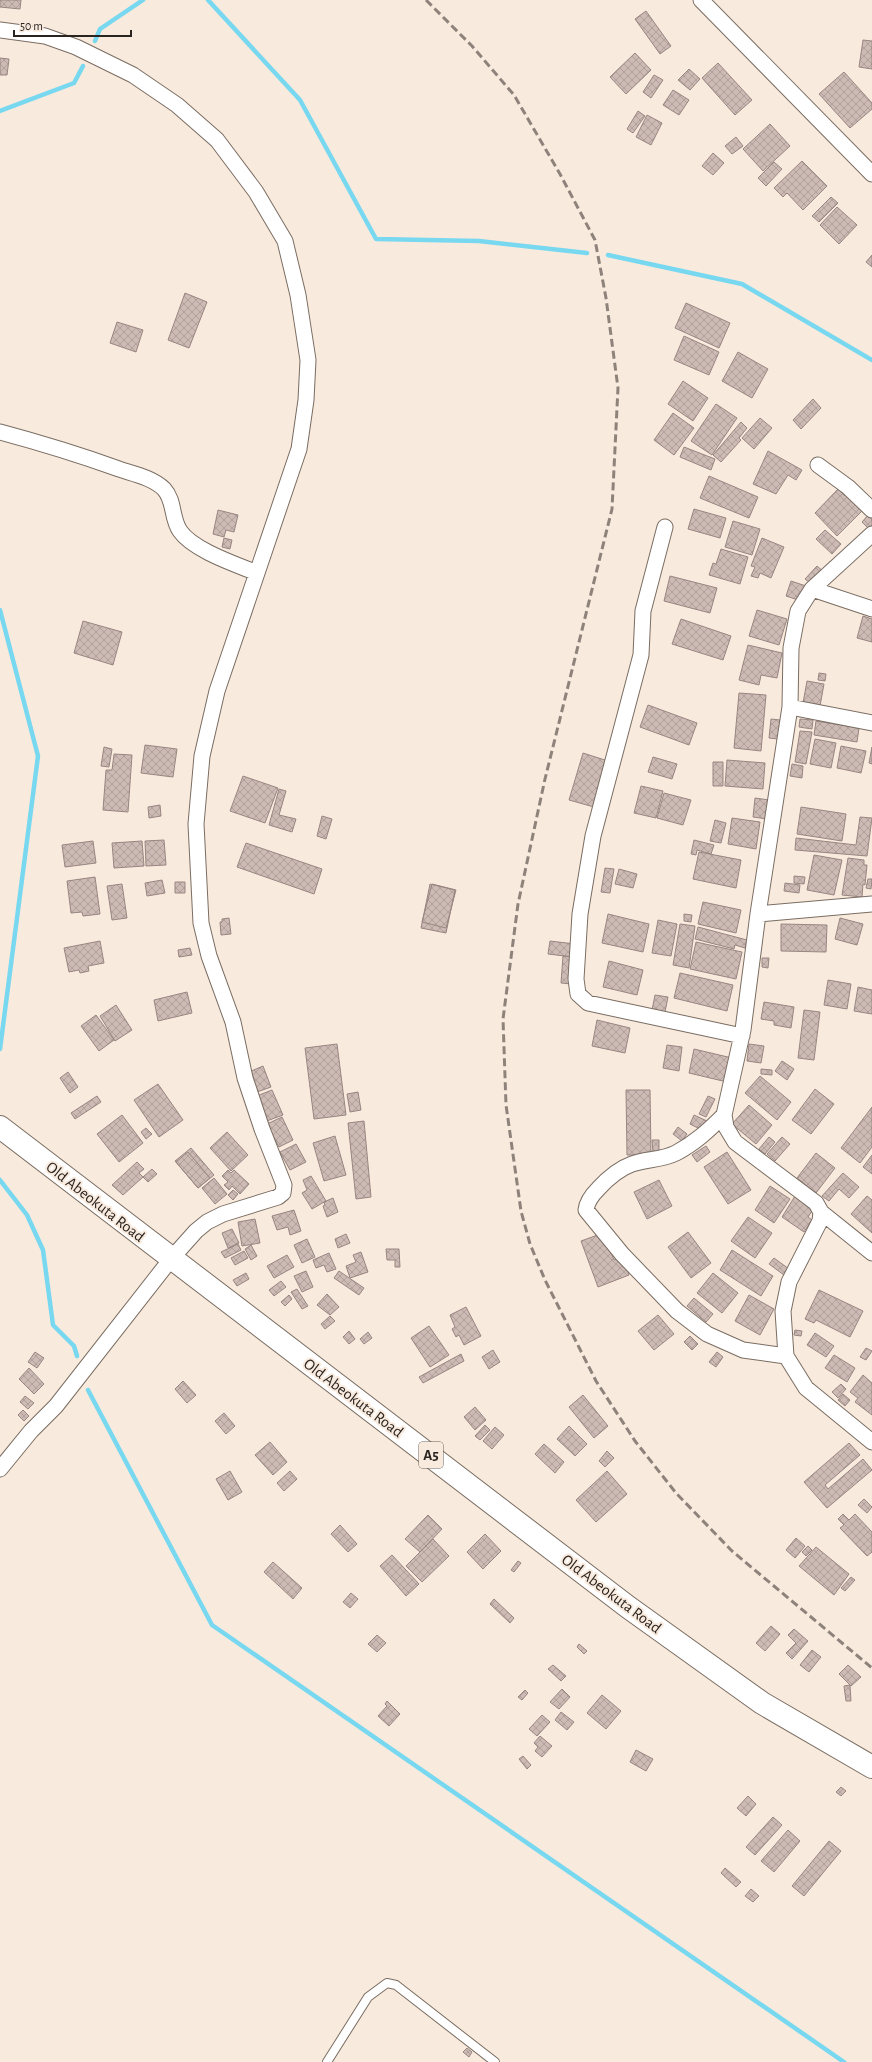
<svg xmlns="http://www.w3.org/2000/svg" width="872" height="2062" font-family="'Alegreya Sans',sans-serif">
<defs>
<pattern id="building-cross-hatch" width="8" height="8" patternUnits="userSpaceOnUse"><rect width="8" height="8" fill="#cdbab5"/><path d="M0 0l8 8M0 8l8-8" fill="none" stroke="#b0a09b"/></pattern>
</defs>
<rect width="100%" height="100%" fill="#f9eade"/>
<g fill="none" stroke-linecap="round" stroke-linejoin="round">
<path stroke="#78d8f0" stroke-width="4.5" d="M208,0L300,100L376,239L479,241L587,253
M95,41L100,29L143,0
M0,111L74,83L83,66
M608,255L742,284L872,360
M0,610L38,756L0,1049
M0,1180L27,1215L43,1250L53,1325L74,1346L77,1356
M88,1390L212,1625L844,2062"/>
</g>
<path fill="url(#building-cross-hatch)" stroke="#988581" d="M0,0H21L20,9L0,7Z
M646,11L671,46L660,54L635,19Z
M863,40L872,41V69L859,67Z
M635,53L651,70L626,94L610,77Z
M0,58L9,59L7,75H0Z
M718,63L752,100L735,115L702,78Z
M689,69L700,79L690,90L678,80Z
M844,72L872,103V109L850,128L819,94Z
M654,75L663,80L651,98L643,92Z
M673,90L689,100L679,115L663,105Z
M638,111L645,116L633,133L627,129Z
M647,115L662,123L651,145L636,137Z
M770,124L790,146L763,171L743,149Z
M736,137L743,146L732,154L725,146Z
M713,153L724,163L713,175L702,166Z
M802,161L827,186L803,210L787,193L783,197L774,188Z
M774,162L782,169L766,186L758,178Z
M831,197L838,203L819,222L812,216Z
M837,207L857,225L839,244L820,225Z
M872,255V267L866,262Z
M185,293L207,302L189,348L168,340Z
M686,303L730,323L719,348L675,328Z
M117,322L143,330L136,352L110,343Z
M684,336L719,352L709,375L674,360Z
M738,352L768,369L752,398L722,381Z
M683,381L708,398L693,421L668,404Z
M813,399L821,408L801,429L793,420Z
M716,404L737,418L712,455L691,441Z
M673,413L694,428L674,455L654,440Z
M760,418L772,428L754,449L742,438Z
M741,422L747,428L739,438L741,440L721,462L713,455Z
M684,447L715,459L711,470L680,457Z
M768,451L802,470L796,480L788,475L776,494L753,484Z
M709,476L758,497L749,518L700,498Z
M838,489L845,496L846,494L863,510L837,536L815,513Z
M694,509L726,518L720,538L688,529Z
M218,510L238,515L234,532L226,530L224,537L213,534Z
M869,514L872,517V525L869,529L862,522Z
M733,521L760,529L752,555L725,547Z
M825,530L841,544L832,554L816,539Z
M224,538L232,540L230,549L222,547Z
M762,538L784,547L771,578L760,573L758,578L751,576L755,567L751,566Z
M721,549L748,557L740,584L709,575L713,563L716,564Z
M817,566L824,572L813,585L805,579Z
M670,576L717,588L710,613L664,601Z
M791,581L806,586L801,601L786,596Z
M757,610L787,619L779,645L749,636Z
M863,616L872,619V642L857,638Z
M681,619L731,636L723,660L672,644Z
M83,621L122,632L113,665L74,653Z
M748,645L782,653L777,678L761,675L759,685L739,680Z
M819,673L826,674L825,681L818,680Z
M807,681L824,684L820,706L803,703Z
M739,693L766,695L761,751L734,748Z
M648,705L697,723L689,745L640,727Z
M771,719L780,720L778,739L769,738Z
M800,719L813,720L812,729L799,727Z
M816,721L859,728L857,742L814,735Z
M800,731L812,732L806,764L795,762Z
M815,739L836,743L831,768L810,764Z
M145,745L177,749L173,777L141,773Z
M841,746L866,751L861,773L837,768Z
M104,747L112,749L109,767L101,766Z
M872,747V764L869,763Z
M583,753L608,761L594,807L569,800Z
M114,754L132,755L128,812L103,810L106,770H112Z
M653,757L677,764L672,779L648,772Z
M727,760L765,763L763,789L725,786Z
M713,762H723V786H713Z
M792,764L803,766L802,778L790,776Z
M243,776L278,788L265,823L230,811Z
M641,786L663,791L656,818L634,813Z
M279,789L286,791L279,815L296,819L292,832L269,825Z
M664,793L691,800L683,825L657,818Z
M755,798L769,800L767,819L753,817Z
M160,805L161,816L149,818L148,807Z
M801,807L846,814L842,841L797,834Z
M322,816L332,819L326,839L317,836Z
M860,817L872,818L867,856L795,850L796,838L856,845Z
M732,818L760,822L756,849L728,844Z
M715,820L726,823L721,843L710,841Z
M164,840L166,865L146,866L145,841Z
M694,840L714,845L711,854L697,850L696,855L691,854Z
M93,841L96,863L65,867L62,845Z
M142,841L144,866L114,868L112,843Z
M246,843L322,869L314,894L237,867Z
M699,852L741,860L736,888L693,879Z
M814,855L842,860L834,895L807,890Z
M848,858L864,860V865H867L865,885L863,884L862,897L842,895Z
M605,868L614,869L610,893L601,892Z
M619,869L637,874L633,888L615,884Z
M794,876L805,877L804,884L794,883Z
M95,877L100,914L83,916L82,912L71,913L67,881Z
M868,879H872L871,889L866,888Z
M162,880L165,893L147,896L145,883Z
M175,882H185V893H175Z
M785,883L800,885L799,893L784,891Z
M122,884L127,918L112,920L107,886Z
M430,884L455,890L446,933L421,928Z
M432,884L456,890L446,928L422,922Z
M703,902L741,910L736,933L698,924Z
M608,914L649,924L643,952L602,943Z
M684,914L692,915L691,922L684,921Z
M229,918L231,934L221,935L220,922H222V919Z
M840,918L863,924L857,945L835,939Z
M658,920L677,924L671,956L652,953Z
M680,924L695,926L689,968L673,965Z
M781,924L827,925L826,952L781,951Z
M698,927L747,940L745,948L735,945L734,949L695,939Z
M100,941L104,963L88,966L89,971L80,973L79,970L69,972L64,948Z
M550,941L575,944L573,957L548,954Z
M696,942L742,952L736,979L690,969Z
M190,948L192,955L179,957L178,950Z
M563,956L574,957L571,984L561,983Z
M762,958H769L768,968L762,967Z
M609,961L643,970L637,995L603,987Z
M680,973L733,985L727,1011L674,998Z
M828,980L851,984L847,1009L824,1005Z
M858,987L872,990V1014L854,1011Z
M187,992L192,1013L158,1021L154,1000Z
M655,995L668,997L665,1012L652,1010Z
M764,1002L794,1007L791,1028L774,1025V1021L761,1019Z
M116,1005L132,1030L115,1041L100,1016Z
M804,1010L820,1012L814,1060L798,1058Z
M96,1015L114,1040L99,1051L81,1026Z
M597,1020L630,1028L625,1053L592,1046Z
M337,1044L346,1115L314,1119L305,1048Z
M749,1044L764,1046L761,1063L747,1061Z
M667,1045L682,1047L679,1071L663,1068Z
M694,1049L732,1058L727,1082L689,1073Z
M782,1061L794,1069L787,1080L775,1071Z
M263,1066L271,1087L257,1092L249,1072Z
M761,1069L772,1070V1075L761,1074Z
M68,1072L78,1087L70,1093L60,1078Z
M760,1076L791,1102L777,1120L745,1093Z
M158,1084L183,1120L159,1137L134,1100Z
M815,1089L834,1104L811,1134L792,1120Z
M272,1090L283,1115L264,1122L254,1097Z
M626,1090H650L651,1155H627Z
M358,1092L361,1110L350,1112L347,1094Z
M97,1096L101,1102L75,1119L71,1113Z
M708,1096L715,1099L706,1117L699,1114Z
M749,1105L772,1125L756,1144L732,1124Z
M872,1107V1147L860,1163L841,1148Z
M122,1115L143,1143L119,1162L97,1134Z
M694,1115L707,1121L702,1130L690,1124Z
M282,1117L293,1140L279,1147L267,1124Z
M364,1121L371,1197L356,1199L348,1123Z
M678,1127L687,1134L682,1141L673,1134Z
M146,1128L152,1134L146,1139L141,1132Z
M227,1132L248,1155L231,1171L210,1148Z
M335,1136L346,1175L324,1181L313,1143Z
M769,1137L775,1142L765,1154L759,1149Z
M782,1137L790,1144L775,1161L767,1154Z
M652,1140H659V1153H653Z
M296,1144L306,1162L290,1170L280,1152Z
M706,1146L710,1152L697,1162L692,1155Z
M191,1148L214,1175L198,1188L175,1161Z
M188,1152L210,1178L198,1188L176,1162Z
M727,1152L751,1190L728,1204L704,1167Z
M816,1153L835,1168L816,1193L797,1178Z
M872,1155V1174L863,1167Z
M137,1162L144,1169L139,1173L143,1177L123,1195L112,1185Z
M152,1169L157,1174L148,1182L143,1177Z
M228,1170L231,1173L234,1170L249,1184L240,1194L232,1186L229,1190L224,1185L228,1182L222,1176Z
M843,1173L859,1187L849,1198L839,1189L829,1201L822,1196Z
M311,1176L326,1201L312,1209L302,1193L307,1190L303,1180Z
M214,1178L227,1194L215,1204L202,1188Z
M659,1180L672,1206L647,1219L634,1192Z
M770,1186L790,1199L774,1223L755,1210Z
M233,1190L238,1194L233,1200L228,1195Z
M795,1196L814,1208L808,1217L812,1220L804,1232L782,1217Z
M867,1196L872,1200V1233L851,1214Z
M333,1198L338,1212L327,1217L323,1206L325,1205L324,1202Z
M294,1210L301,1231L290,1235L288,1227L277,1230L272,1216Z
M748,1217L772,1233L755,1258L731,1241Z
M255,1219L260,1243L242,1246L238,1222Z
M232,1229L239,1243L228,1248L222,1233Z
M688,1232L711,1263L691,1278L668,1247Z
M603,1233L614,1260L622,1257L629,1275L598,1287L581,1241Z
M346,1234L350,1243L338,1248L335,1239Z
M307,1239L315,1257L302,1263L294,1245Z
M238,1244L241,1250L225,1258L221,1252Z
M251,1245L257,1256L251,1260L245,1249Z
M386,1249H399L400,1267H395V1260H387Z
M732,1250L773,1276L761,1296L720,1270Z
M244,1251L248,1258L235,1265L231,1258Z
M361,1252L368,1272L350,1278L346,1266L356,1262L353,1255Z
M329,1253L336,1269L327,1272L324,1265L316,1268L313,1260Z
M287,1255L294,1267L274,1278L267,1266Z
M774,1258L789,1269L784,1275L769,1264Z
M306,1271L313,1287L302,1292L294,1276Z
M339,1271L364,1288L359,1295L334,1278Z
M246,1273L249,1279L237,1286L233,1280Z
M713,1273L738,1293L722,1313L697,1293Z
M281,1281L286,1287L274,1296L269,1290Z
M297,1289L308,1306L302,1309L291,1292Z
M819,1290L863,1311L850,1337L816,1320L814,1323L805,1319Z
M327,1294L339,1307L330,1315L317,1305Z
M289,1295L292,1299L285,1306L281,1302Z
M749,1295L774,1309L760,1335L735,1321Z
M694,1298L713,1314L706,1322L687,1306Z
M466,1307L481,1336L464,1345L459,1335L456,1337L452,1329L455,1327L450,1315Z
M658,1315L674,1334L654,1350L638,1331Z
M330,1316L335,1321L325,1329L321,1324Z
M429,1326L449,1355L430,1367L411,1338Z
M795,1330L802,1331L801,1336L794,1335Z
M349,1331L355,1339L349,1344L343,1337Z
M368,1332L372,1338L364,1344L360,1339Z
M815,1333L834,1346L826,1357L807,1345Z
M690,1336L698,1344L692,1350L684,1342Z
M866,1348L872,1351L866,1360L860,1357Z
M493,1350L500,1362L489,1369L482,1357Z
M35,1352L44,1358L37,1368L28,1362Z
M717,1352L723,1357L716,1367L709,1362Z
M461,1354L464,1361L423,1383L419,1377Z
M834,1355L855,1368L847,1382L825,1368Z
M29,1368L44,1384L34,1394L19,1379Z
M863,1375L872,1383V1415L855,1402L858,1398L850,1392Z
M183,1381L196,1395L187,1403L175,1389Z
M841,1384L846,1389L838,1398L832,1392Z
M843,1394L850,1400L845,1406L838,1400Z
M583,1395L608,1426L594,1438L569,1407Z
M25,1396L34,1403L28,1409L20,1402Z
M475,1407L486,1420L475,1430L464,1417Z
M23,1410L29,1416L24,1421L18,1415Z
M224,1413L235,1426L226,1434L215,1421Z
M485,1425L490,1430L480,1440L475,1436Z
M569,1426L587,1444L575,1456L557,1439Z
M495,1427L504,1435L492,1449L483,1441Z
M270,1442L287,1462L273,1475L255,1455Z
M849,1443L860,1455L825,1485L828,1489L863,1459L872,1470L827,1508L804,1482Z
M544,1444L564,1462L555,1473L535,1454Z
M607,1451L614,1458L605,1467L599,1461Z
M230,1471L242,1492L228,1500L216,1479Z
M290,1471L297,1479L284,1491L277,1483Z
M607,1471L627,1494L596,1522L576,1500Z
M864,1499L872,1507L867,1513L858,1505Z
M843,1514L849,1520L855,1514L872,1532V1552L867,1556L840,1528L844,1525L838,1519Z
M428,1515L442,1529L420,1552L405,1539Z
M340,1525L357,1544L348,1552L331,1534Z
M485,1534L501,1551L483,1569L467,1552Z
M796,1538L805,1546L795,1558L786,1550Z
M433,1539L449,1556L422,1582L406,1566Z
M808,1546L812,1550L806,1556L802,1552Z
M816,1547L849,1574L834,1595L799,1566Z
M392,1555L419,1584L406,1596L380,1566Z
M518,1561L521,1563L514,1572L511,1570Z
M273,1562L302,1588L293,1599L264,1572Z
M851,1577L855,1580L845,1591L841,1588Z
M351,1593L358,1599L350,1608L343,1602Z
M494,1599L514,1618L510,1623L490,1604Z
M771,1626L780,1634L765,1651L756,1643Z
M794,1629L808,1641L792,1659L786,1653L796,1643L788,1635Z
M377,1635L386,1643L377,1652L368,1644Z
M579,1644L587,1651L584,1654L577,1647Z
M812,1650L821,1657L809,1672L800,1665Z
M553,1665L566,1676L561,1681L548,1669Z
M848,1665L861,1677L851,1686L839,1674Z
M850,1685L851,1701H846L844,1686Z
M562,1689L570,1697L559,1709L550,1702Z
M525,1690L528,1693L522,1700L518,1697Z
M602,1695L621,1711L606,1729L587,1713Z
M387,1701L400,1714L389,1726L378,1716L387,1706L385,1704Z
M561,1712L574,1722L567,1730L555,1720Z
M542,1715L550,1722L537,1736L529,1729Z
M540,1736L552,1746L542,1757L535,1751L538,1747L534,1743Z
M636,1750L653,1759L646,1771L630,1762Z
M523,1756L531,1765L527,1769L519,1759Z
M841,1787L846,1791L841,1796L836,1792Z
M748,1796L756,1804L746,1816L737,1808Z
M773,1817L782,1825L755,1855L746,1847Z
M788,1830L800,1841L774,1872L761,1861Z
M829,1841L841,1851L804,1896L792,1886Z
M725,1868L741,1882L736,1887L721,1873Z
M751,1889L759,1896L753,1902L745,1896Z
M467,2048L472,2052L469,2057L463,2052Z"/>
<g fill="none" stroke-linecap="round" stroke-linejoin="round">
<defs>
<path id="lane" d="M327,2062L368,1997L387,1983L396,1985L495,2062"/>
<path id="street" d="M701,0L872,174
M0,30L45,36L76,47L133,75L177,105L217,140L256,192L285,241L298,295L308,360L306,400L299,449L217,691L202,756L196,824L201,923L209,956L233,1022L245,1078L262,1129L284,1185L283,1193L278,1197L223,1214L207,1222L196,1231L171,1259L56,1406L31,1431L0,1469
M0,432C41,443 80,455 119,469C134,474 153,478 164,489C175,501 171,518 180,531C193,550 235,564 257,573
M818,465L848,487L872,510
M665,527L643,611L641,655L593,836L580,914L576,979L578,994L588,1003L742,1036
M872,534L812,589L798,611L791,648L790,707L758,914L743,1030L724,1115L726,1127L735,1142L816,1203L821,1212L820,1221L789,1282L783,1311L786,1356L806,1388L872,1442
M812,589L872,609
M790,707L872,723
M758,914L872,904
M724,1115C709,1130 695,1143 676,1153C662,1160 646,1159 632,1164C618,1169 608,1178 598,1189C592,1195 587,1201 586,1210L622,1254L677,1311L707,1334L743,1350L786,1356
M821,1212L872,1253"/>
<path id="highway" d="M0,1127L628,1607L762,1703L872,1767"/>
</defs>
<use href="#lane" stroke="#7a6d62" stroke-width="10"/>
<use href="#street" stroke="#7a6d62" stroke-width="17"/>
<use href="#highway" stroke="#7a6d62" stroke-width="24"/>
<use href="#lane" stroke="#fff" stroke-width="8"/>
<use href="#street" stroke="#fff" stroke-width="15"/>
<use href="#highway" stroke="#fff" stroke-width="22"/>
<path stroke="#8e837b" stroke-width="3" stroke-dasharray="8 4" stroke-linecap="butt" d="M426,0L472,46L514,95L560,174L595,240L606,298L618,388L612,509L545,779L518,904L503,1019L506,1105L521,1211L530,1244L545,1280L596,1381L635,1441L676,1493L732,1551L872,1668"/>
</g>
<g text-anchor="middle" stroke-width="4" stroke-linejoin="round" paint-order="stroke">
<rect fill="#f9eade" stroke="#685f59" stroke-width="1" x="419" y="1442" width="24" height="26" rx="3"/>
<g font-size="15" font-weight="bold" fill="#2a2420">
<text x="431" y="1460">A5</text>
</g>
<g font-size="16" fill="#2a2420" stroke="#f9eade">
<text transform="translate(96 1201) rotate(38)" y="6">Old Abeokuta Road</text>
<text transform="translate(354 1397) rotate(37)" y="6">Old Abeokuta Road</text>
<text transform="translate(612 1593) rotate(37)" y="6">Old Abeokuta Road</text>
</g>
</g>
<path d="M14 30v6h117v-6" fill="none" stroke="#2a2420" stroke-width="2"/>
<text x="20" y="30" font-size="12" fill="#2a2420" stroke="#f9eade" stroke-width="3" paint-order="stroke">50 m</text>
</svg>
